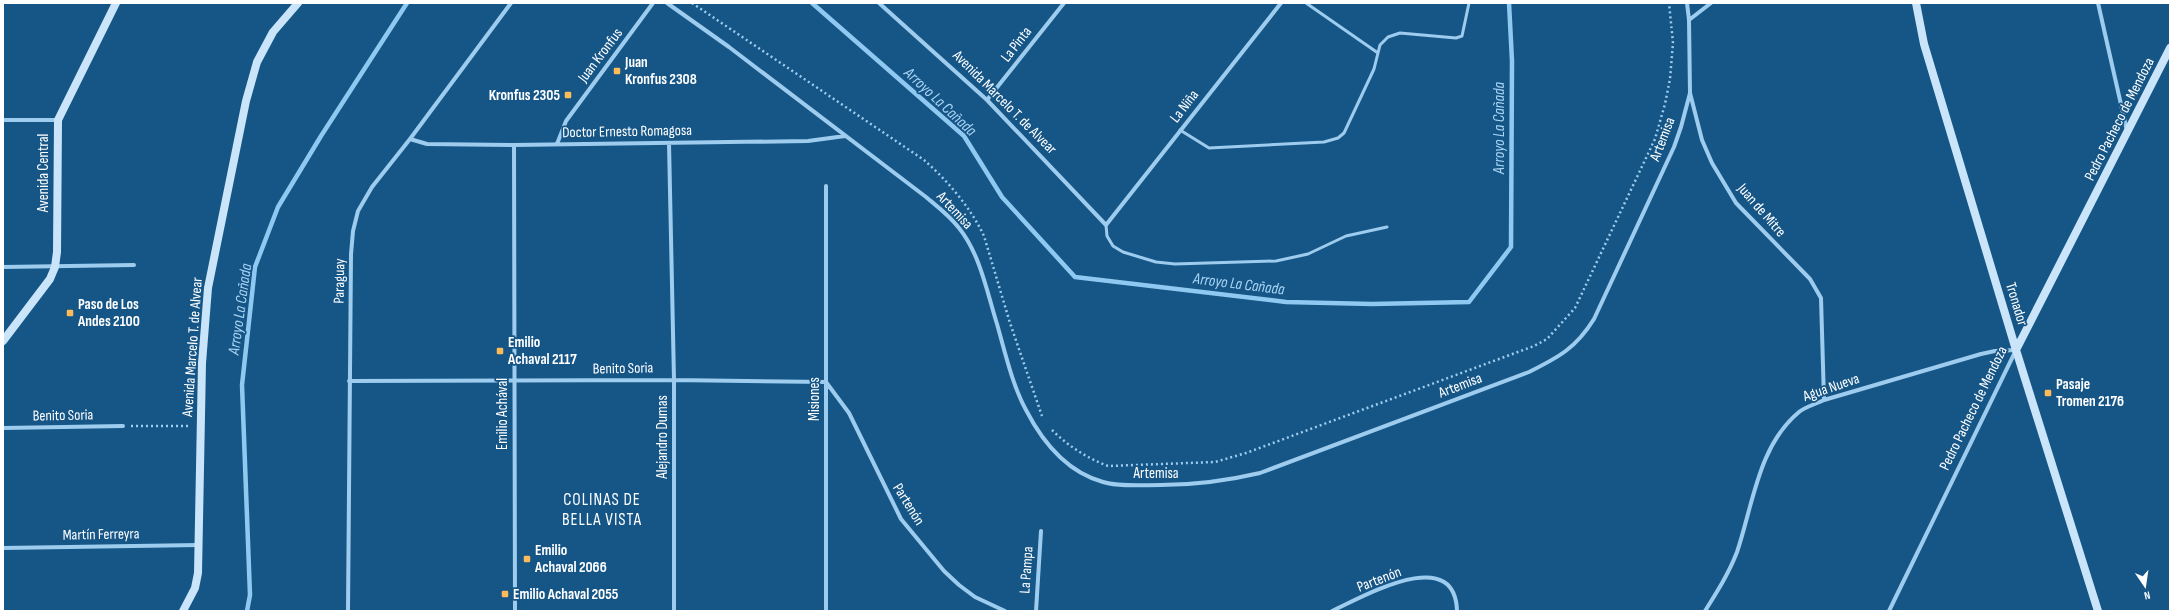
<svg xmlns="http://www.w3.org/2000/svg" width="2173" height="614" font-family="'Sofia Sans Condensed',sans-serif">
<rect width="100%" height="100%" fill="#165687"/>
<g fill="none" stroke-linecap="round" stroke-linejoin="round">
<path stroke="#8fc9f1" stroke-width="4.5" d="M812,3L964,136L1002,197L1075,277L1286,302L1372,304L1469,302L1511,247L1512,61L1509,3
M247,611L250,595L242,385L255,267L278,207L321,136L407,3"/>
<path stroke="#9dccee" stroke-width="2.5" stroke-dasharray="2 3" stroke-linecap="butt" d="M692,3L924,160C947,180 971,208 984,236L1010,323L1042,416
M131,426H190
M1052,430C1068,446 1087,458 1108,466L1215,462L1246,453L1534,346L1547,339L1575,308L1655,139L1665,104L1670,79L1673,43L1669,3"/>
<path stroke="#9dccee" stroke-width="3" d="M1306,3L1378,53
M1180,130L1209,148L1324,142L1338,138L1344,133L1374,69L1380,45L1388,37L1400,33L1456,38L1462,36L1469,3
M1106,225L1107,236L1113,246L1123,252L1156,262L1175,264L1276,261L1308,254L1346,236L1387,227"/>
<path stroke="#9dccee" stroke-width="4" d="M667,3L729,47L926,197C938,207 950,216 959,228C980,254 987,292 997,324C1005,352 1012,384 1026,410C1042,441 1067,472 1103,482C1121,487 1142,485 1161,485C1195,485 1226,481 1260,473L1529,372C1559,357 1576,348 1594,319L1674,147L1681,127L1690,93
M879,3L987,100L1106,225L1281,3
M1687,3L1689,20L1690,93L1702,140L1712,163L1736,203L1810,279L1821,298L1824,400
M2098,3L2127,131
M1689,20L1711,3
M987,100L1064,3
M3,120H58
M410,139L427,144L514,145L808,141L845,136
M669,143L674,380V611
M557,144L566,121L653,3
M514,145L515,611
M826,186V611
M3,267L134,265
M349,381L674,380L826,382
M826,382L849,413L901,519L944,571L959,585L975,597L1005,611
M3,428L123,426
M3,548L199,545
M348,611L351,254L353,231L358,211L372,187L410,139L511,3
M1036,611L1041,531
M1332,611C1363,597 1455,543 1457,611
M1705,611C1717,592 1729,573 1737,552C1753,505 1758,446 1799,412C1805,407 1816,404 1824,400L1981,354L1995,351L2016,350L1889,611"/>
<path stroke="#cae5fa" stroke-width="8" d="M1916,3L1924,44L2016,350L2098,611
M3,341L50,279L55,267L57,252L58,120L116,3
M2016,350L2170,48
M183,611L195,588L198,573L202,363L208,288L246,101L257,62L273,32L298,3"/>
</g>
<g fill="#ffba59" stroke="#165687" stroke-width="1.5">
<rect x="613" y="67" width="8" height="8" rx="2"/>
<rect x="564" y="91" width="8" height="8" rx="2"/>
<rect x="66" y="309" width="8" height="8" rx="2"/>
<rect x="496" y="347" width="8" height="8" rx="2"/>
<rect x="2044" y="389" width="8" height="8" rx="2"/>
<rect x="523" y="555" width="8" height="8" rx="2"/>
<rect x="501" y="590" width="8" height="8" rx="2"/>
</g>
<g text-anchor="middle" stroke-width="3.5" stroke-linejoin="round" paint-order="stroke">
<g font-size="15" fill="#fff" stroke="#165687">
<text transform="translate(1016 44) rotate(-52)" y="5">La Pinta</text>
<text transform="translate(600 55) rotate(-53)" y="5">Juan Kronfus</text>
<text transform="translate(1005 102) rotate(45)" y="5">Avenida Marcelo T. de Alvear</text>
<text transform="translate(1184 106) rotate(-52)" y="5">La Niña</text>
<text transform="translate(2119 119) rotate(-63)" y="5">Pedro Pacheco de Mendoza</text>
<text transform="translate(627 131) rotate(-1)" y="5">Doctor Ernesto Romagosa</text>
<text transform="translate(1662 139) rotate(-69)" y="5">Artemisa</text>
<text transform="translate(43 173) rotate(-90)" y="5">Avenida Central</text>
<text transform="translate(955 210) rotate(47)" y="5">Artemisa</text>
<text transform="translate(1762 210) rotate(49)" y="5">Juan de Mitre</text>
<text transform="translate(339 281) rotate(-89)" y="5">Paraguay</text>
<text transform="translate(2017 304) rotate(73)" y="5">Tronador</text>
<text transform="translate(192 347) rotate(-86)" y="5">Avenida Marcelo T. de Alvear</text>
<text transform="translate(623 368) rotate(-1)" y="5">Benito Soria</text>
<text transform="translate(1460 385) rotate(-21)" y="5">Artemisa</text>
<text transform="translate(1831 387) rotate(-19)" y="5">Agua Nueva</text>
<text transform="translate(814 399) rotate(-90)" y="5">Misiones</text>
<text transform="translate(1973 408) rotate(-64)" y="5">Pedro Pacheco de Mendoza</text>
<text transform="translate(502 414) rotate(-90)" y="5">Emilio Achával</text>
<text transform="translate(63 415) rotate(-1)" y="5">Benito Soria</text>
<text transform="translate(662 437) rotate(-90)" y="5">Alejandro Dumas</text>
<text x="1156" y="478">Artemisa</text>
<text transform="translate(909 504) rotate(58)" y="5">Partenón</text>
<text transform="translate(101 534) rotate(-1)" y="5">Martín Ferreyra</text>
<text transform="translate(1026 570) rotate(-86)" y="5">La Pampa</text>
<text transform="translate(1379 579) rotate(-21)" y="5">Partenón</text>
</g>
<g font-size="15" font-weight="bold" fill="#fff" stroke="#165687" text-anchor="start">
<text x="625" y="67">Juan<tspan x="625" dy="17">Kronfus 2308</tspan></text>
<text x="560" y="100" text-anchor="end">Kronfus 2305</text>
<text x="78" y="309">Paso de Los<tspan x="78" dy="17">Andes 2100</tspan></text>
<text x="508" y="347">Emilio<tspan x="508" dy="17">Achaval 2117</tspan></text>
<text x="2056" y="389">Pasaje<tspan x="2056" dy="17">Tromen 2176</tspan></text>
<text x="535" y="555">Emilio<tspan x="535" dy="17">Achaval 2066</tspan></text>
<text x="513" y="599">Emilio Achaval 2055</text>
</g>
<g font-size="16" font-style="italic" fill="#a8d5f5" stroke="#165687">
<text transform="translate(941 101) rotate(43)" y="6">Arroyo La Cañada</text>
<text transform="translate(1498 128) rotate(-90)" y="6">Arroyo La Cañada</text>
<text transform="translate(1239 283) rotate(7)" y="6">Arroyo La Cañada</text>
<text transform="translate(239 309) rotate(-82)" y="6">Arroyo La Cañada</text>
</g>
<g font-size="17" letter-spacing="1" fill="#fff" stroke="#165687">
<text x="602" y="505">COLINAS DE<tspan x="602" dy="20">BELLA VISTA</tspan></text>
</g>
</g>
<rect width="2173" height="614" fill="none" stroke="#ffffff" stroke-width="8"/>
<g transform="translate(2145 586) rotate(167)" stroke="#165687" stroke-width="3" paint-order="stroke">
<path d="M0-3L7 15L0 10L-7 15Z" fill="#ffffff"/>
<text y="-6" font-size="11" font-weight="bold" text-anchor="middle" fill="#ffffff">N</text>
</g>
</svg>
